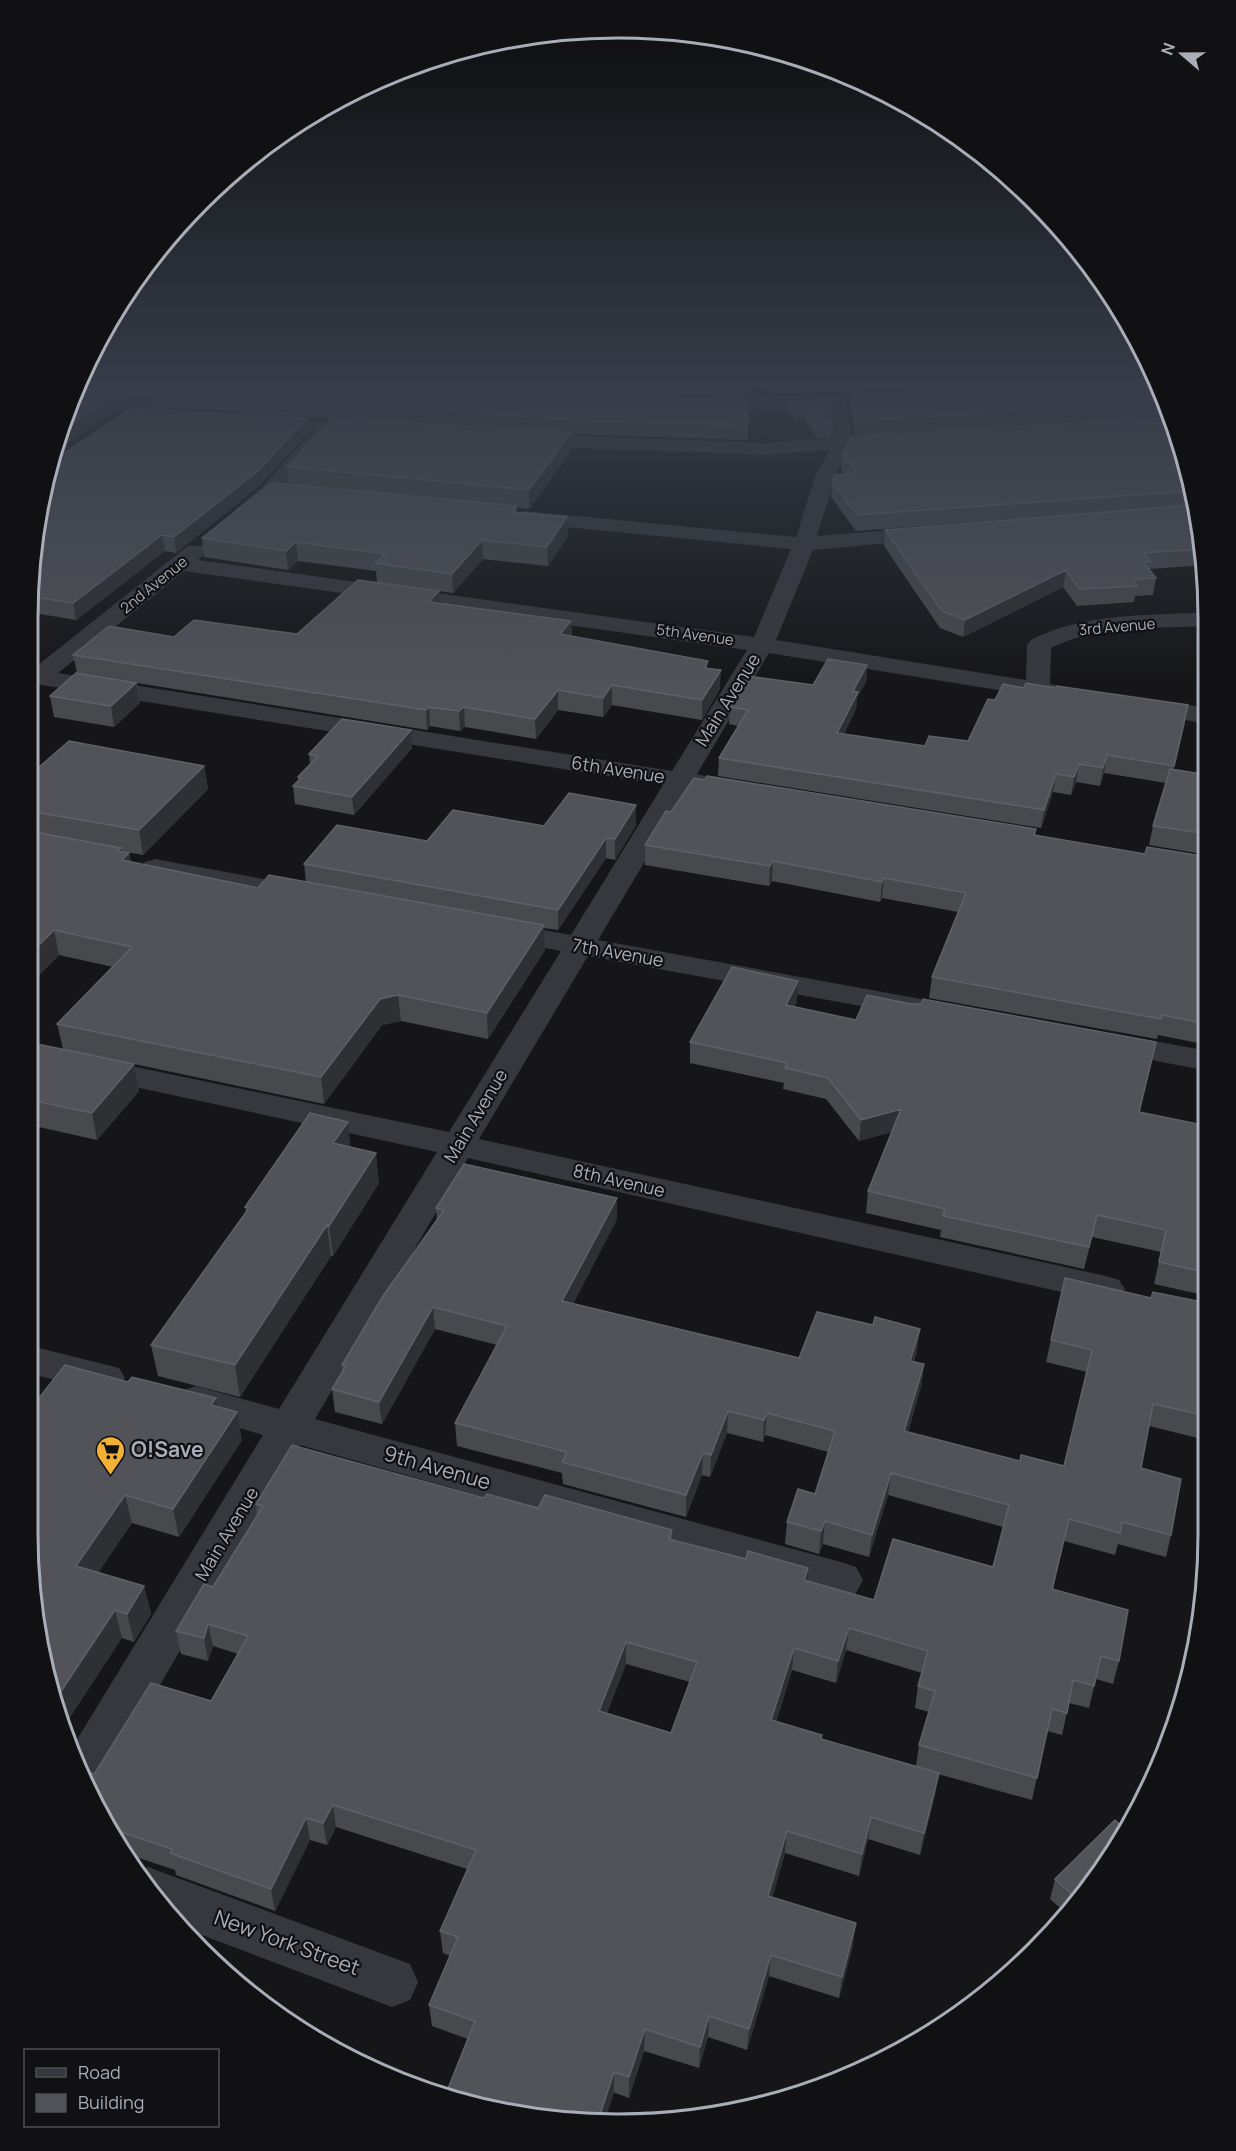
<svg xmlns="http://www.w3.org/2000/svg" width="1236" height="2151" font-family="Manrope,sans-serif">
<rect width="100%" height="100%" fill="#161618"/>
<path fill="#222225" d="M422,385H631L633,396Z"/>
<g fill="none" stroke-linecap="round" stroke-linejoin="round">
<path fill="#37383d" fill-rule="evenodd" d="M833,396L844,398L846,402L853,437L867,438L870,442L867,446L851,449L836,474L817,536L930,527L938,528L941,533L938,538L930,539L813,550L776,640L1026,680L1027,645L1031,640C1085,612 1148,616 1208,612V626C1157,629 1098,624 1051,648L1050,684L1075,689L1078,694L1075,699L1066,701L769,653L697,774L709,777L713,783L709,789L700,791L688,789L598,940L910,997L921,999L926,1006L921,1013L910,1015L588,956L479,1139L1106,1276L1119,1280L1125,1289L1119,1298L1106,1302L468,1158L315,1419L841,1562L856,1567L863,1580L856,1593L841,1598L300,1445L98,1791L88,1795L70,1751L263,1435L182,1411L176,1401L182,1391L196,1386L279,1409L437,1152L93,1078L81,1075L77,1068L81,1061L93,1058L449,1132L561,951L489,937L485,931L489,925L500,922L571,935L663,785L29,683V669H33L188,546H204L207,551L198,560L754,637L791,549L524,523L517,521L513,517L517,513L524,511L796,537L816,474L830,450L766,455L525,446L515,440L525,434L766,443L833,438L829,408L702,410L693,404L702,398ZM184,571L747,650L672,771L58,673Z
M264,418L368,425L378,431L368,437L317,433L326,439L323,443C306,463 272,508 249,518C245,520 240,519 236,517L232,513L236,509L261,488L309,435L316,433L257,428L254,424L257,420Z
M1144,698L1208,708V724L1135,711L1131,706L1135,701Z
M155,859L302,886L312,889L317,895L312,901L302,904L145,874L141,868L145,862Z
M1111,1033L1208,1051V1071L1100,1050L1095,1043L1100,1036Z
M31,1346L119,1368L125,1378L119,1388L105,1392L31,1374Z
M148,1867L410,1964L418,1982L410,2000L392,2007L178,1926L149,1893L136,1872Z"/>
</g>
<path fill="#47494d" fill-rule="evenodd" d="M80,385L748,425V440L571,434V451L529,509L517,507V512L568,536L548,566L483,559L453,593L439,591V603L571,621L572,636L708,668L720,689L702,720L612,705L603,717L558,710L536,739L465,727L460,731L430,726L427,730L137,683L140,703L114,727L54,717L50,696L77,673L73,655L174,637L297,634L377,582L376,571L298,561L288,570L204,557L202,538L289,485L287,467L332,418L155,407L131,410L307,418L308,433L259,486L176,553L165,551L76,620L28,612V579L57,458L129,410L119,411L102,419L53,453L58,428Z
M467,385H746V395L663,396Z
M764,385H989L772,394Z
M1158,385L1178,428L1205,565L1150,569V570L1156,578L1153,595L1135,596L1134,602L1077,606L1063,587L963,637L940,628L884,546L885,530L1127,510L856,531L831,497L832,482L844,474L841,470L842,455L1147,419L855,436L850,409L851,395Z
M788,402L832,428L831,437L817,438L805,421L797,422L787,411Z
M867,665L866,682L857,697L856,709L844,734L925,746L1185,723L1174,769L1208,775V855L1149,845L1153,826L1166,783L1104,773L1100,786L1076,782L1071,795L1053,792L1041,828L718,776L719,758L739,726L729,724L730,707L813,685Z
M412,748L354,815L295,804L293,786L298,781V777L310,764L309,754Z
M204,766L208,789L143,855L122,851V852L129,853L131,862L258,888L306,882L304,864L427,841L544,826L636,825L615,860L606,858L558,930L544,928L545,950L488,1039L401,1021L382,1025L324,1104L134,1064L139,1091L97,1140L30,1125V1051L63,1049L57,1024L113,967L59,955L30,984L29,776Z
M671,812L1035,836L1145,854L1208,857V1045L1158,1035L1157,1039L929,998L932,977L958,912L882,898L880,902L772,881L769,886L645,865V845Z
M797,1001L794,1007L856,1020L911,1004L1156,1042L1139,1112L1208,1126V1296L1154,1284L1161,1252L1092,1237L1084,1269L940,1237L941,1230L866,1213L868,1191L892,1132L859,1141L826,1099L783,1089L784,1083L690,1063V1042Z
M351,1147L379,1183L333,1256H331L240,1397L158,1376L151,1345L246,1213L245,1207Z
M617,1198V1219L573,1304L799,1358L917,1351L914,1362L924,1364L921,1387L908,1432L1020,1461L1064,1466L1087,1372L1046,1362L1065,1278L1208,1415L1202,1439L1149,1426L1141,1468L1171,1535L1166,1557L1118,1544L1115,1555L1064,1541L1053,1590L1119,1661L1113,1684L1096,1679L1089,1708L1069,1703L1062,1735L1047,1731L1032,1800L938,1774L935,1795L920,1855L868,1839L859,1876L785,1853L772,1898L853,1945L839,1998L769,1976L747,2050L708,2037L699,2068L644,2051L629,2098L432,2026L429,2005L450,1956L443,1953L440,1931L467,1869L336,1827L327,1845L310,1840L275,1911L176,1875L175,1870L124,1853L88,1795L81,1775L95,1773L211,1701L238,1654L213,1646L208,1661L181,1654L176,1631L213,1587L257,1515L256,1504L484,1498L538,1508L672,1530V1539L807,1581L874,1600L993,1567L1003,1527L888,1495L869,1557L823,1544L819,1554L785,1544L787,1522L815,1494L828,1452L765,1435L763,1442L727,1433L710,1477L702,1475L686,1517L563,1484L562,1473L457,1446L455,1423L497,1345L435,1329L382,1424L335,1412L332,1389L342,1372V1365L437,1221L436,1208ZM846,1650L922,1673L918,1686L915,1708L929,1712L919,1745L916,1766L822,1740L776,1722L792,1670L836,1683ZM626,1664L690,1682L671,1733L607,1713Z
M128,1382L216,1398L217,1407L242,1440L179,1537L132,1523L98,1572L144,1586L151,1614L134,1642L122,1638L35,1403Z
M1110,1861L1068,1915L1050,1899L1055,1879Z"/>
<path fill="#2f3033" d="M153,392L155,407L119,411L102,419L53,453L57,434L99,405L117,397Z
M798,413H806L805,421L797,422Z
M307,418L308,433L259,486L176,553L174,537Z
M571,433V451L529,509V490Z
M567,517L568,536L548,566L547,547Z
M162,535L165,551L76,620L73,603Z
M482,540L483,559L453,593L452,574Z
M296,542L298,561L288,570L286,551Z
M1066,570L1063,587L963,637L965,620Z
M439,591L440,609L429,602Z
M571,621L572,639L560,634Z
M867,665L866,682L857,697L856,709L836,750L837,733L853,691Z
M721,670L720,689L702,720V700Z
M136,683L140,703L114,727L111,706Z
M612,685V705L603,717V698Z
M558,690V710L536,739L535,719Z
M1188,705L1185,723L1170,784L1174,766Z
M429,707L430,726L427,730L426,710Z
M464,707L465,727L460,731L459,711Z
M411,730L412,748L354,815L352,797Z
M1107,755L1104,773L1100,786L1103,768Z
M1079,764L1076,782L1071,795L1074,777Z
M204,766L208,789L143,855L139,830Z
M1056,774L1053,792L1041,828L1044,810Z
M636,805V825L615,860V839Z
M606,838V858L558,930V910Z
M121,848L123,859L129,853L133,878L118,851Z
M773,861L772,881L769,886L770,866Z
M884,878L882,898L880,902L882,882Z
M544,925L545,950L488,1039L487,1013Z
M54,930L59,955L30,984V954Z
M798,981L797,1001L785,1026L786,1005Z
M398,995L401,1021L382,1025L324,1104L321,1077L380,999Z
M134,1064L139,1091L97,1140L92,1113Z
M901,1109L899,1130L859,1141L861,1120Z
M348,1122L351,1152L333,1143Z
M376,1153L379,1183L333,1256L329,1226Z
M617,1198V1219L563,1323L562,1301Z
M327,1225L331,1256L240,1397L235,1365Z
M433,1307L435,1329L382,1424L379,1402Z
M920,1329L917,1351L907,1383L910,1361Z
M924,1364L921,1387L901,1454L904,1431Z
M216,1398L221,1426L211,1405Z
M728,1411L727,1433L710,1477L711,1455Z
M237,1412L242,1440L179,1537L173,1509Z
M767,1413L765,1435L763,1442L764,1420Z
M703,1453L702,1475L686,1517V1495Z
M891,1473L888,1495L869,1557L872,1535Z
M125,1495L132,1523L84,1594L76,1566Z
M825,1521L823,1544L819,1554L821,1531Z
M808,1568L806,1590L804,1580Z
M144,1586L151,1614L134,1642L127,1614Z
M115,1610L122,1638L62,1730L58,1723L54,1702Z
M208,1624L213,1646L208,1661L204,1638Z
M849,1628L846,1650L836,1683L838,1661Z
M626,1642V1664L599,1733V1711Z
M794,1648L792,1670L770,1743L771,1720Z
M939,1773L935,1795L920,1855L924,1833Z
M333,1805L336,1827L327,1845L323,1823Z
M871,1817L868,1839L859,1876L862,1854Z
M306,1818L310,1840L275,1911L271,1889Z
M787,1831L785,1853L766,1918L768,1896Z
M856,1923L853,1945L839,1998L842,1977Z
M771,1955L769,1976L747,2050L749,2029Z
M229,1968L231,1976L226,1972Z
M709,2016L708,2037L699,2068L700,2047Z
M645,2029L644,2051L629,2098V2077Z
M614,2072V2093L605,2121H598Z"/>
<path fill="#525359" stroke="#5f6168" stroke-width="1.5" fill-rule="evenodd" d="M80,385H433L663,398L747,397L748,425L592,421L153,392L117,397L99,405L57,434L58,428Z
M1030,385H1158L1166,403L856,421L851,395Z
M788,402H828L832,428L818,429L806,413H798Z
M153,409L307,418L258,471L174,537L162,535L73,603L28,596V579L52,458H57L129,410Z
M1173,417L1178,428L1190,491L857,515L832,482L835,475L856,473L842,455L852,437Z
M332,418L571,433L529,490L287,467Z
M272,483L517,506L513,512L567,517L547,547L482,540L452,574L375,563L386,554L296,542L286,551L202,538Z
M1193,505L1202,549L1144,553L1151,562H1143L1156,578L1133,580L1137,586L1079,589L1066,570L965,620L942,611L885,530Z
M358,580L439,591L429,602L571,621L560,634L708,661L705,668L721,670L702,700L612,685L603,698L558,690L535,719L464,707L459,711L429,707L426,710L73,655L109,626L174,637L194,620L297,634Z
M828,659L867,665L853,691L858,692L837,733L925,746L929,736L968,741L988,699L995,700L1003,684L1024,688L1026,683L1056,688L1057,686L1188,705L1174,766L1107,755L1103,768L1079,764L1074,777L1056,774L1044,810L719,758L748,710L730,707L748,676L813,685Z
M76,673L136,683L111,706L50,696Z
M342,719L411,730L352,797L293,786L301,778L298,777L318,756L309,754Z
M69,741L204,766L139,830L29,811V776Z
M1170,769L1208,775V834L1153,826Z
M707,776L1036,829L1034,835L1145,854L1147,847L1208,857V1024L1162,1015L1161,1019L932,977L966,893L884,878L882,882L773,861L770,866L645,845L666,811L671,812L694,778L705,780Z
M569,793L636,805L615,839L606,838L558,910L304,864L337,825L427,841L453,810L544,826Z
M29,831L121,848L118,851L129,853L122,860L258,888L269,875L544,925L487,1013L398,995L380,999L321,1077L57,1024L132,947L54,930L30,954Z
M732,967L798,981L786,1005L856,1020L867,995L911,1004H921L923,999L1156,1042L1139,1112L1208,1126V1273L1159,1262L1166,1230L1097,1215L1089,1247L943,1216L945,1209L868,1191L901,1109L861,1120L828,1078L785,1068L787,1063L690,1042Z
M37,1044L134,1064L92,1113L30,1100V1051Z
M310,1113L348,1122L333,1143L376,1153L329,1226L327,1225L235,1365L151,1345L249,1208L245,1207Z
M464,1164L617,1198L562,1301L799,1358L817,1312L873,1325L875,1317L920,1329L910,1361L924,1364L904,1431L1020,1461L1021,1455L1064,1466L1092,1350L1051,1340L1065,1278L1151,1298L1153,1292L1208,1303V1416L1153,1404L1141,1468L1181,1479L1171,1535L1122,1522L1120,1533L1069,1519L1052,1589L1128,1610L1119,1661L1101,1656L1094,1686L1073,1680L1067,1713L1052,1709L1037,1778L919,1745L935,1691L918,1686L928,1651L849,1628L838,1661L794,1648L771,1720L822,1735L821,1739L939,1773L924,1833L871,1817L862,1854L787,1831L768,1896L856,1923L842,1977L771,1955L749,2029L709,2016L700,2047L645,2029L629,2077L614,2072L598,2121L541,2119L465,2104L445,2096L475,2021L429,2005L458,1937L440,1931L476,1850L333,1805L323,1823L306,1818L271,1889L170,1853L172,1849L109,1828L88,1795L77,1767L81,1775L95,1773L151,1683L211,1701L248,1636L208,1624L204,1638L176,1631L204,1584L213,1587L263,1506L256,1504L292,1445L484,1498L487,1494L538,1508L545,1495L672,1530L669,1539L746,1559L748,1551L808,1568L804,1580L874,1600L893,1539L993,1567L1009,1505L891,1473L872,1535L825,1521L821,1531L787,1522L798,1489L815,1494L835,1431L767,1413L764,1420L728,1411L711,1455L703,1453L686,1495L562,1462L567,1452L455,1423L507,1326L433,1307L379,1402L332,1389L346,1366L342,1365L383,1296L444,1210L436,1208ZM626,1642L697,1662L671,1733L599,1711Z
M65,1365L128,1382L132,1377L216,1398L211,1405L237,1412L173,1509L125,1495L76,1566L144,1586L127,1614L115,1610L54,1702L32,1610L31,1402L35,1403Z
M1115,1820L1125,1829L1110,1861L1079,1901L1055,1879Z
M215,1963L229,1968L226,1972Z"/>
<linearGradient id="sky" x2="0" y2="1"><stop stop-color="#0c0c0d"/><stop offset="0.56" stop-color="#363c48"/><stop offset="1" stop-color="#363c48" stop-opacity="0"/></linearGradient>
<rect width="1236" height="686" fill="url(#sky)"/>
<defs>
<symbol id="supermarket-pin" viewBox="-11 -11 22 30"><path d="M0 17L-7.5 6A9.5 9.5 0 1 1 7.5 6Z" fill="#f2b134" stroke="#111113"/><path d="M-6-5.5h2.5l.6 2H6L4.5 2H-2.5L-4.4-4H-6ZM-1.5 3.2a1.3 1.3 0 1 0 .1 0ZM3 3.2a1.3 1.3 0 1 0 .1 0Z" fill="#111"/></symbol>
</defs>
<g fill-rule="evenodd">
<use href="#supermarket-pin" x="94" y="1434" width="33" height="45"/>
</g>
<g text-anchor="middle" stroke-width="4.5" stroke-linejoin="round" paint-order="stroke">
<g font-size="15" fill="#a8adb8" stroke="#111113">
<text transform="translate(154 585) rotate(-39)" y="5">2nd Avenue</text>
<text transform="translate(1117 627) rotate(-5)" y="5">3rd Avenue</text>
<text transform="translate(695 635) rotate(8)" y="5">5th Avenue</text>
</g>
<g font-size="18" fill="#a8adb8" stroke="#111113">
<text transform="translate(728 700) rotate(-58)" y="6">Main Avenue</text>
<text transform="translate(618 770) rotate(9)" y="6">6th Avenue</text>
<text transform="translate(618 953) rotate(10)" y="6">7th Avenue</text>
<text transform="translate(476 1116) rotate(-59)" y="6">Main Avenue</text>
<text transform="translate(619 1181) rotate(13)" y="6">8th Avenue</text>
<text transform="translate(227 1534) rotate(-59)" y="6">Main Avenue</text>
</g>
<g font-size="21" font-weight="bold" fill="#a8adb8" stroke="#111113" text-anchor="start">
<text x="131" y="1457">O!Save</text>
</g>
<g font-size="21" fill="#a8adb8" stroke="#111113">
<text transform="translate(437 1468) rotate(16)" y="7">9th Avenue</text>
<text transform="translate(287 1943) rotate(20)" y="7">New York Street</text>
</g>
</g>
<path d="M0 0H1236V2151H0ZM618 38H618A580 580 0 0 1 1198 618V1534A580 580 0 0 1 618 2114H618A580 580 0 0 1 38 1534V618A580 580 0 0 1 618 38Z" fill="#111113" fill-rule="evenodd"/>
<path fill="none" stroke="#a8adb8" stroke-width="3" d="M618 38H618A580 580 0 0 1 1198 618V1534A580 580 0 0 1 618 2114H618A580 580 0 0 1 38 1534V618A580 580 0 0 1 618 38Z"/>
<rect x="24" y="2049" width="195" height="78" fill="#111113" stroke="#4d4f55" stroke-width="1.5"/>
<rect x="36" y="2068" width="30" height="9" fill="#37383d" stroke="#4d4f55" stroke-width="1.5"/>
<text x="78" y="2079" font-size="18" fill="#a8adb8">Road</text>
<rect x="36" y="2094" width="30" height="18" fill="#525359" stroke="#4d4f55" stroke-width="1.5"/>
<text x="78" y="2109" font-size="18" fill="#a8adb8">Building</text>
<g transform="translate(1182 54) rotate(290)" stroke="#111113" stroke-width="4.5" paint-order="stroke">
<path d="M0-4.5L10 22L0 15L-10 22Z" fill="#a8adb8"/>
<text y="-9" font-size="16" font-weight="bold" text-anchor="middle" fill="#a8adb8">N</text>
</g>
</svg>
